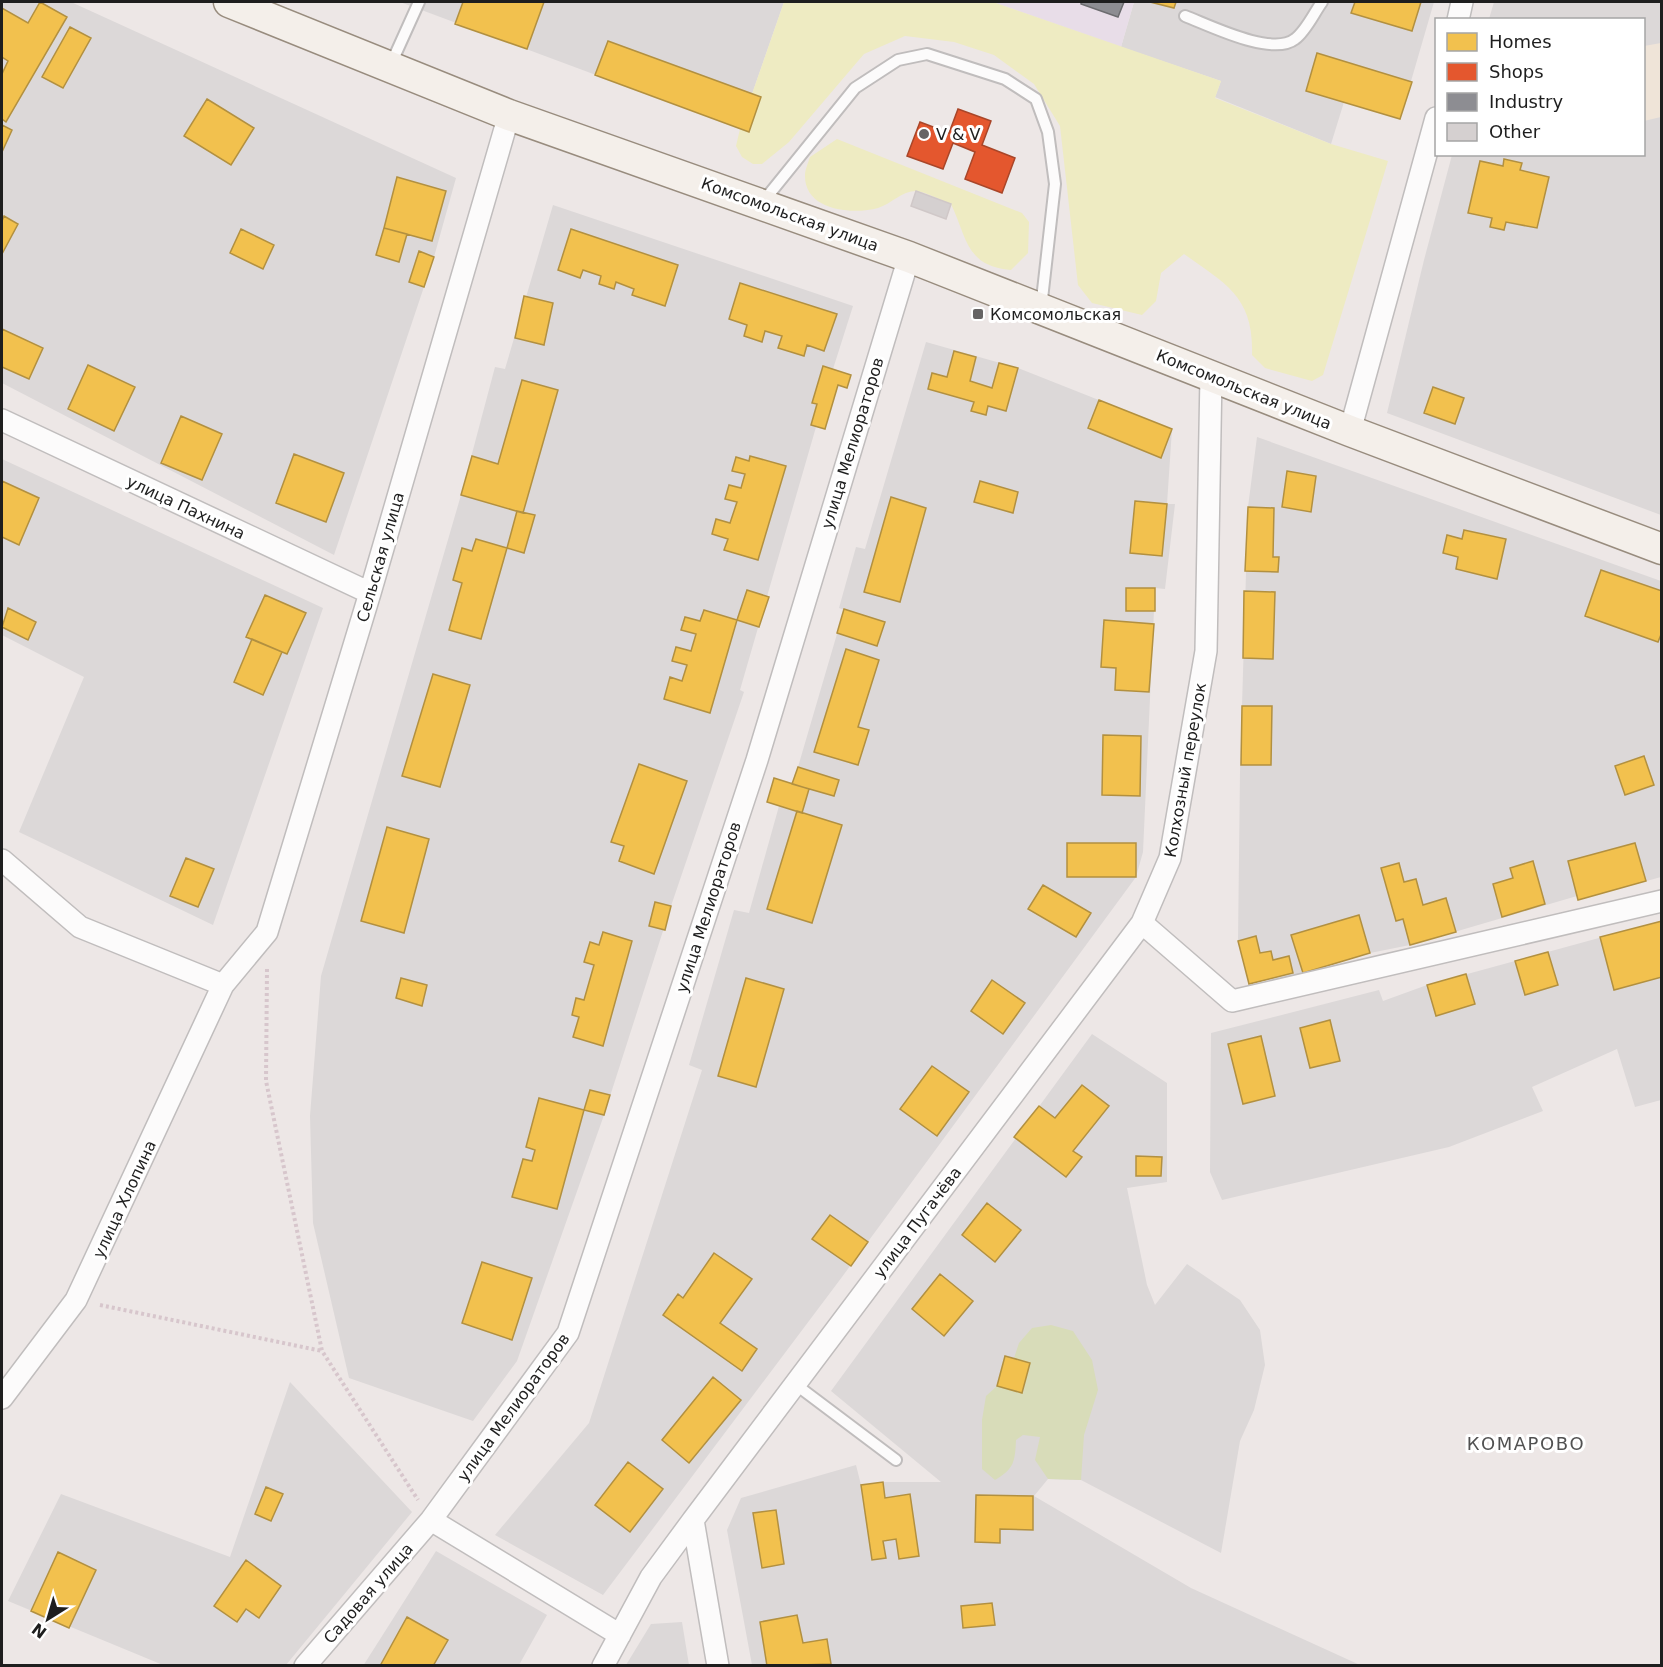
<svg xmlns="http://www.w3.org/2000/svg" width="1663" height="1667" font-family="'DejaVu Sans',sans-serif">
<rect width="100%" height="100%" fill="#ede7e6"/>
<path fill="#dcd8d8" d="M2,2H71L456,178L434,257L334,555L2,383Z
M400,2H784L752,94L761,97L749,132Z
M1134,2H1434L1400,119L1344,102L1331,144L1215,97L1221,81L1121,47Z
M1494,2H1661V515L1387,413L1424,260L1452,155L1644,154V20L1489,19Z
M553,205L853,306L833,369L851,375L847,388L838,386L816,427L740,690L744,692L671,906L604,1115L517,1361L473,1421L349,1378L313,1223L310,1116L321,976L461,495L495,367L505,369Z
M926,342L1018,368L1172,429L1167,504H1175L1165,589L1155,588L1143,852L1136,877L842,1277L603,1595L495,1535L589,1423L702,1070L689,1065L734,910L749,913L779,806L767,802L774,778L793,784L844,610L839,608L856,547L865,549Z
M1257,437L1661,581V877L1578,900L1577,896L1410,945L1370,953L1303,973L1249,984L1238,941L1240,772L1248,507Z
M2,459L323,608L213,925L19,832L84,677L2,635Z
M1661,921V1100L1635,1107L1617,1049L1532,1087L1543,1111L1449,1147L1222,1200L1210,1172L1211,1033L1379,990L1383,1001L1427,985Z
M1092,1034L1167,1083V1182L1127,1188L1147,1285L1155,1305L1187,1264L1240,1300L1260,1330L1265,1365L1254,1410L1240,1441L1221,1553L1081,1480L1048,1479L1034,1496L1191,1588L1360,1665H752L727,1530L741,1498L856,1465L861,1485L883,1482H941L831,1391Z
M290,1382L412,1512L286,1665H163L8,1601L61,1494L230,1557Z
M436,1551L547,1615L519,1665L363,1666Z
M682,1622L689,1665H626L651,1624Z"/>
<path fill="#e8dde8" d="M993,2H1134L1121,47Z"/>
<path fill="#efe4d8" d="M1661,43V117L1644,121V46Z"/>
<path fill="#eeebc2" d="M784,2H993L1221,81L1215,98L1331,144L1388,161L1323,375L1312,381L1265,368L1252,355C1254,297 1226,284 1184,254L1161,273L1156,301L1142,315L1092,303L1078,285L1060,126L1034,84L994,55L954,42L905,36L864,54L789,142L762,164H753L742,157L736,146L740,129L749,132L761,98L752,94Z
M837,139L1022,213L1029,222L1028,253L1011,270C965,266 967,237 951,204C941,201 927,192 916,191C902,191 891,204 878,208C853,215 804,211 805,175C805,170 808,163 810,157Z"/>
<path fill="#d8dcb9" d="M1051,1325L1073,1331L1092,1360L1098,1390L1084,1435L1081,1480L1048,1479L1035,1460L1040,1437L1023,1435L1016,1440C1015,1462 1014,1469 995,1480L982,1469V1420L986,1396L997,1386L1023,1393L1030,1363L1014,1358L1019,1343L1032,1328Z"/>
<path fill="#f2c14e" stroke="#b29040" stroke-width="1.5" d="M40,2L67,17L6,122L2,119V74L8,61L2,57V8L28,23Z
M463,2H544L527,49L455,24Z
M1150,2H1176L1174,8Z
M1355,2H1421L1412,31L1351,13Z
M70,27L91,38L63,88L42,77Z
M608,41L761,97L749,132L595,75Z
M1317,53L1412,82L1400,119L1306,91Z
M207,99L254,128L231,165L184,136Z
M2,125L12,130L2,152Z
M1504,159L1522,163L1520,170L1549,177L1537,228L1506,222L1504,230L1490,227L1492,218L1468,213L1480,161L1503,166Z
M397,177L446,191L432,241L384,228Z
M4,216L18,224L2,254V221Z
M384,228L407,234L399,262L376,255Z
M241,229L274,245L263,269L230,253Z
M571,229L678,265L665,306L632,295L634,289L616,282L614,289L599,284L601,276L583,270L580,278L558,270Z
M419,251L434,257L424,287L409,282Z
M740,283L837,314L824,351L807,345L804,356L778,348L782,336L765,331L762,342L744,336L747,325L729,319Z
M524,296L553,303L544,345L515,338Z
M2,329L43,348L29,379L2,367Z
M954,351L976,357L970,381L992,388L999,363L1018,368L1006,411L988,406L986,415L971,411L974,402L928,389L932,373L947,377Z
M88,365L135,387L114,431L68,409Z
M823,366L851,375L847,388L838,385L825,429L811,425L817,404L812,403Z
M522,380L558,390L523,513L461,495L472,456L498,464Z
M1433,387L1464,398L1455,424L1424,413Z
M1099,400L1172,429L1161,458L1088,428Z
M181,416L222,434L202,480L161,463Z
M294,454L344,473L326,522L276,503Z
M750,456L786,466L758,560L724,550L728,539L712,534L716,519L730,523L737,502L725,499L729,485L741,488L745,474L732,471L736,457L749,461Z
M1287,471L1316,476L1311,512L1282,507Z
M2,481L39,498L19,545L2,537Z
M980,481L1018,492L1013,513L974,502Z
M891,497L926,508L900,602L864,592Z
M1135,501L1167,504L1162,556L1130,553Z
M1248,507L1274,508L1273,557H1279L1278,572L1245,571Z
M517,511L535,515L524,553L507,548Z
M1464,530L1506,539L1497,579L1456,569L1458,557L1443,553L1447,535L1462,539Z
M476,539L507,548L481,639L449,630L462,583L453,580L462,548L472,551Z
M1601,570L1662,591V632L1658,642L1585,616Z
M1126,588H1155V611H1126Z
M747,590L769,597L759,627L737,620Z
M1244,591L1275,592L1273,659L1243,658Z
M265,595L306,613L287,654L246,637Z
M8,608L36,622L28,640L2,627Z
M844,609L885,622L877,646L837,633Z
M704,610L737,620L710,713L664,699L670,677L682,681L687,665L672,661L676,647L691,651L696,634L681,630L685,617L700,621Z
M1104,620L1154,624L1149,692L1115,690L1116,668L1101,667Z
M252,639L282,652L263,695L234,682Z
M846,649L879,660L858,727L869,730L858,765L814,752Z
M433,674L470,685L440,787L402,776Z
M1242,706H1272L1271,765H1241Z
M1103,735L1141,736L1140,796L1102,795Z
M1644,756L1654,785L1625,795L1615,766Z
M639,764L687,781L654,874L619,861L624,846L611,842Z
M798,767L839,780L834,796L792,784Z
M774,778L809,789L802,813L767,802Z
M797,811L842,825L812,923L767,909Z
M387,827L429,839L404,933L361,921Z
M1067,843H1136V877H1067Z
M1635,843L1646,881L1578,900L1568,861Z
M186,858L214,869L198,907L170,896Z
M1533,861L1545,904L1502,917L1493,884L1513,878L1510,868Z
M1399,863L1404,882L1416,879L1423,905L1446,898L1456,932L1410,945L1403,919L1396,921L1381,868Z
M1043,885L1091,913L1076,937L1028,909Z
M655,902L671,906L665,930L649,926Z
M1359,915L1370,953L1303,973L1291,935Z
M1662,921V977L1614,990L1600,937Z
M603,932L632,941L603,1046L573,1037L579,1017L572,1015L576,998L584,1000L594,965L584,962L590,942L599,945Z
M1256,936L1260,953L1271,951L1273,960L1289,956L1293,973L1249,984L1238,941Z
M1548,952L1558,985L1525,995L1515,961Z
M1466,974L1475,1004L1436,1016L1427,985Z
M401,978L427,985L422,1006L396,998Z
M746,978L784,989L756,1087L718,1076Z
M992,980L1025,1003L1003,1034L971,1011Z
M1330,1020L1340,1061L1310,1068L1300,1028Z
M1261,1036L1275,1096L1243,1104L1228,1044Z
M932,1066L969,1092L937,1136L900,1109Z
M1082,1085L1109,1106L1073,1151L1082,1157L1066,1177L1014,1137L1039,1106L1055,1118Z
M590,1090L610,1095L604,1115L584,1110Z
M539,1098L584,1110L557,1209L512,1197L523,1159L532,1161L535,1150L526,1147Z
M1136,1156L1162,1157L1161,1176H1136Z
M987,1203L1021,1230L995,1262L962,1235Z
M830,1215L868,1242L851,1266L812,1239Z
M714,1253L752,1279L720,1323L757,1349L742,1371L663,1315L678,1294L683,1298Z
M482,1262L532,1278L512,1340L462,1323Z
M940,1274L973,1301L944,1336L912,1309Z
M1005,1356L1030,1363L1022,1393L997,1386Z
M713,1377L741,1400L689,1463L662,1440Z
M628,1462L663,1489L630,1532L595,1505Z
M883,1482L885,1498L910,1494L919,1556L899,1559L896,1539L883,1541L886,1558L872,1560L861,1485Z
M266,1487L283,1494L271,1521L255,1514Z
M976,1495L1033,1496V1530L1000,1529V1543L975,1542Z
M776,1510L784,1564L762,1568L753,1513Z
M58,1552L96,1570L69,1628L31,1611Z
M246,1560L281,1586L259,1618L246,1609L237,1622L214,1606Z
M992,1603L995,1625L963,1628L961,1606Z
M797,1615L803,1643L827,1639L831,1664L767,1666L760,1622Z
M407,1617L448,1640L433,1666H380Z"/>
<path fill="#e4572e" stroke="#a94629" stroke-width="1.5" d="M958,109L991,121L982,145L1015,158L1002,193L965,179L975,152L953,143L943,169L907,156L920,122L949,133Z"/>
<path fill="#8d8d92" stroke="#6c6c6f" stroke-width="1.5" d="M1081,2H1124L1118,17L1081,4Z"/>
<path fill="#d5d0d0" stroke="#d0c8c8" stroke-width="1.5" d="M916,191L951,204L946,219L911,206Z"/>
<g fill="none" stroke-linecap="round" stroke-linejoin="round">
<defs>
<path id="service" d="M1185,16C1209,25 1272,57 1295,39C1306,31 1314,13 1322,2
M391,64L419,2
M762,203L855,88L898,60L927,54L1005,79L1036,99L1048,132L1055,184L1041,308
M795,1384L896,1460"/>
<path id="minor" d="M1458,20L1462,2
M2,420L370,593
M1350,431L1436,118
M2,860L80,927L223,985
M1142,923L1232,1001L1662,901
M2,1398L76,1300L223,985L267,932L370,593L509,115
M431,1520L620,1635
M305,1666L431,1520L568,1333L757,760L909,257
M603,1666L651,1577L693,1520
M718,1666L693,1520L1142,923L1170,858L1206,651L1211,375"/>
<path id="secondary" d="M229,2L509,115L909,257L1350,431L1662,549"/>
</defs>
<use href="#service" stroke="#c0bdbd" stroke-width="14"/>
<use href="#minor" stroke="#c0bdbd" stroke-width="24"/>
<use href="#secondary" stroke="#988c7e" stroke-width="33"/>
<path stroke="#d7c6cc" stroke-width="4" stroke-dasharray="3 3" stroke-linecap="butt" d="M267,969L266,1081L322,1351L418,1500
M100,1305L322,1351"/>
<use href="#service" stroke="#fcfbfb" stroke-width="10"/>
<use href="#minor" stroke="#fcfbfb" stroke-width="21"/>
<use href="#secondary" stroke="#f4efea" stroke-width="30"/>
</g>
<g fill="#666464" stroke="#fff" stroke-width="2">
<circle cx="924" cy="134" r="6"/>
<rect x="972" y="308" width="12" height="12" rx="3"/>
</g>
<g text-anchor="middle" stroke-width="6" stroke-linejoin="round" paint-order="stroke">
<g font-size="16" fill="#1e1e1e" stroke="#fff" text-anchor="start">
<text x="936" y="140">V &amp; V</text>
<text x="990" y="320">Комсомольская</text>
</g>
<g font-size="16" fill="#1e1e1e" stroke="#fff">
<text transform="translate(790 214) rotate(20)" y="6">Комсомольская улица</text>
<text transform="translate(1244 389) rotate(22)" y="6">Комсомольская улица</text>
<text transform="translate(852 443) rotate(-73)" y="6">улица Мелиораторов</text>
<text transform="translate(186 507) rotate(25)" y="6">улица Пахнина</text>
<text transform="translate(380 557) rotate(-74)" y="6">Сельская улица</text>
<text transform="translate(1185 770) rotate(-80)" y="6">Колхозный переулок</text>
<text transform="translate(708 907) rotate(-72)" y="6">улица Мелиораторов</text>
<text transform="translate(124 1199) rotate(-65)" y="6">улица Хлопина</text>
<text transform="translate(917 1222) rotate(-53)" y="6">улица Пугачёва</text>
<text transform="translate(513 1407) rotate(-54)" y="6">улица Мелиораторов</text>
<text transform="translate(368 1593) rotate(-49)" y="6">Садовая улица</text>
</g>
<g font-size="18" letter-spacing="1.5" fill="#515151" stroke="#fff">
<text x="1526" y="1450">КОМАРОВО</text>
</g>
</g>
<rect width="1663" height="1667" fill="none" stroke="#1e1e1e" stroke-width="6"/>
<rect x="1435" y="18" width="210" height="138" fill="#ffffff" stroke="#a5a5a5" stroke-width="1.5"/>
<rect x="1447" y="33" width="30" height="18" fill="#f2c14e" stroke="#a5a5a5" stroke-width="1.5"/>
<text x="1489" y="48" font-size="18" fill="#1e1e1e">Homes</text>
<rect x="1447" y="63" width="30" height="18" fill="#e4572e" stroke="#a5a5a5" stroke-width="1.5"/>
<text x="1489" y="78" font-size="18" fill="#1e1e1e">Shops</text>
<rect x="1447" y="93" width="30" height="18" fill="#8d8d92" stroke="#a5a5a5" stroke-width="1.5"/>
<text x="1489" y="108" font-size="18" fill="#1e1e1e">Industry</text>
<rect x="1447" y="123" width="30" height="18" fill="#d5d0d0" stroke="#a5a5a5" stroke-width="1.5"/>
<text x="1489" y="138" font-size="18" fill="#1e1e1e">Other</text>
<g transform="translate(48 1619) rotate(217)" stroke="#ffffff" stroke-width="4.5" paint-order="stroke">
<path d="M0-4.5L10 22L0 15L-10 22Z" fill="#1e1e1e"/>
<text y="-9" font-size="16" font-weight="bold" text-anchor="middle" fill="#1e1e1e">N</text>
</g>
</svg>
